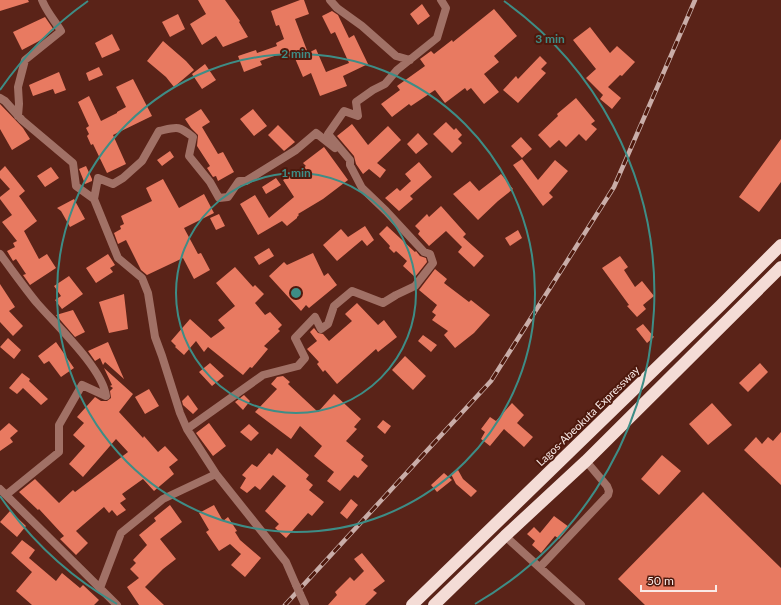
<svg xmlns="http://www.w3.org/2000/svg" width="781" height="605" font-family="Lato,sans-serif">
<rect width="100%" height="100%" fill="#5a2318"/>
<path fill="#e87a61" d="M0,0H28L29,2L0,11Z
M198,0H225L240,21L239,22L248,37L223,47L216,36L202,45L190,24L206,14Z
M300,0H304L309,14L295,19L308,53L316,49L326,72L349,63L335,32L331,34L322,16L332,11L338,15L349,38L354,35L368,64L343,76L347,86L320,96L311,73L303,77L294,56L282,60L280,54L260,61L262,65L244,72L238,56L256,50L257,53L277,46L276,43L284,39L279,25L276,26L271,11Z
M422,4L430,16L418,25L410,14Z
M494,9L517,36L494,56L499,62L484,74L499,92L484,104L471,88L467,91L465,88L445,103L435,90L411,106L409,104L392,117L381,104L400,90L397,86L425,66L420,59L431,51L434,54L452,40L453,42Z
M178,14L185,29L170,37L162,22Z
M45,17L54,30L39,41L22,50L13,32Z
M590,27L610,53L617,46L635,62L622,76L620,75L608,87L621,98L612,109L600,99L603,95L586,78L596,69L573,40Z
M112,34L120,50L102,58L95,43Z
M163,41L186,61L194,70L174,87L166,77L147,61Z
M540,56L547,63L541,69L546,73L518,103L503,90L516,76L518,79Z
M205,64L216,80L202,89L192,74Z
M99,67L103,75L89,81L86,73Z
M59,72L66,90L55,94L53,89L33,96L29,85Z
M133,79L152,116L113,135L126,164L107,173L93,144L91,145L87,136L89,134L86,128L89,126L78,102L89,96L101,121L117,113V112L126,107L116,87Z
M576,98L595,121L591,124L597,129L586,141L579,134L566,147L559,140L550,148L538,135L558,116L557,114Z
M0,104L23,128L30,139L12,150L0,129Z
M201,109L210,122L202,127L218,154L223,152L234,172L218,181L216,176L213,177L207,168L210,166L197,146L198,135L191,128L185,119Z
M253,109L267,126L254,136L240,119Z
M446,122L454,130L456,128L462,135L458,139L462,143L452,153L433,134Z
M352,124L368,145L388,126L401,140L377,163L386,170L380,178L369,169L363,174L356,164L354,156L337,136Z
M278,125L295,142L284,151L268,135Z
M418,133L428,144L416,154L407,144Z
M521,137L532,149L522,158L511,146Z
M781,139V182L759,212L739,197Z
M324,147L348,180L323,199L298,214L299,215L297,217V218L287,226L282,221L258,235L240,204L255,195L269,218L294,197L283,180L306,166L303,163Z
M170,151L174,157L162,166L157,160Z
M522,159L538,180L555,160L568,171L549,193L553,197L543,206L513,165Z
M419,162L432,177L410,196L413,199L399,211L385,198L397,188L400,191L411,181L405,174Z
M5,166L25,191L19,196L37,221L24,231L39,259L47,254L56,268L30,285L23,275L26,274L16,259L13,261L7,251L15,247L13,243L17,241L2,222L12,215L0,199V197L10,189L0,178V171Z
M86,166L92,179V181L85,184L79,169Z
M51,167L59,178L45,187L37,176Z
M501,174L513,189L498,201L478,220L453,194L470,181L479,191Z
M276,178L281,185L266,194L262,187Z
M163,179L179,208L204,194L214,213L184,228L198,254L201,253L210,270L194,279L183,258L147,275L141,270L126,240L118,244L114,233L121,229L120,226L124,224L121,216L152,201L146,188Z
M74,199L85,219L70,227L61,211L57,208Z
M441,206L466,234L463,237L484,256L474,267L458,252L462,247L446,231L429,246L418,234L420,231L415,226L427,214L429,217Z
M219,214L225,226L216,230L210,218Z
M365,226L374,240L367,246L362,240L337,261L323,245L341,229L348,237Z
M387,226L415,252L416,251L420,256L426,258L427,262L415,277L403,266L407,261L396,251L394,253L389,248L390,246L379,234Z
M518,230L522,238L510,246L505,238Z
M269,248L274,256L259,265L254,257Z
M313,253L324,276L328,273L337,285L309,308L306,305L301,311L269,276L284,262L287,265Z
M108,254L115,265L110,268L113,272L96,283L86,268Z
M620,256L628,267L624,270L635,287L642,281L654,296L643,305L646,309L637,317L627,306L629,305L602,268Z
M235,267L253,287L255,285L264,294L255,303L265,315L270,312L282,325L278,329L280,331L264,346L268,349L252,368L250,367L243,375L208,347L204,352L196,341L184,355L175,347L176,346L171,341L190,319L211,338L225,328L218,320L235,306L216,283Z
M435,269L447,279L444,283L469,302L471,300L490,315L474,333L455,348L444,335L448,331L432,320L436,315L432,312L437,305L419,290Z
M69,276L83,294L62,309L55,300L61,296L54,286Z
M0,284L15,307L9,311L23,326L13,336L0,322Z
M124,294L128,329L109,333L99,302Z
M357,303L378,325L384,320L397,337L378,352L376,349L337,384L325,370L323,372L317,364L319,362L307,349L317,341L310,332L314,328L318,333L323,334L329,341L352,321L345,314Z
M73,310L85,332L75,337L56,315Z
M643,324L654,337L647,343L636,329Z
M423,335L437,345L431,352L418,341Z
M8,338L21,350L14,359L0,347Z
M56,342L74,368L61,377L49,361L44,364L38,356Z
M108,342L124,379L105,362L103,365L100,358L95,361L88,351Z
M405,356L426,376L413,390L392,370Z
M210,363L224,376L212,386L199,372Z
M760,363L768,372L748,392L739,383Z
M104,368L133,394L119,412L143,438L144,436L158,452L165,446L178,460L169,467L174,474L154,491L143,479L122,494L126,499L120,503L126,510L117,516L112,510L109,513L104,507L76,531L88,543L76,555L60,539L64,536L39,509L38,510L19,492L35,479L59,503L73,490L75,492L128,452L116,439L83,477L69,464L85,446L73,435L84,423L77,417L95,397L101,401H107L111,398L110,391L113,388L110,386L112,385Z
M22,373L30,379L29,381L48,399L41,405L23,388L17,394L9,388Z
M283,376L290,382L288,384L318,412L334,394L361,419L354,427L357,429L346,441L364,456L361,460L368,466L358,478L354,475L340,491L327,481L334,472L314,456L322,446L300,426L291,439L255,412L277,389L271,384L277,377Z
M149,389L159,406L145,414L135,397Z
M188,395L198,409L193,414L183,405L182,401Z
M244,395L250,401L243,410L235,402Z
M512,403L524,415L517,423L533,437L524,447L504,429L490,446L481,439L485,432L481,429L490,417L496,421Z
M712,403L732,425L708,445L689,424Z
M383,420L391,426L385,434L377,427Z
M9,423L18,431L10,438L13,442L0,451V431Z
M209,423L226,446L213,456L196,433Z
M249,424L259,433L251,441L240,432Z
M781,432V485L744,450L756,437L762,444L768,437L773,441Z
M277,448L309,475L306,479L313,485L309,490L324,502L312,516L308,513L286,538L275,528L279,524L265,511L286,486L273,475L260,490L255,486L247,493L240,488L246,478L242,475L252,464L257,467L269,453L272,455Z
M662,455L681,471L659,495L641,479Z
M458,470L463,479L477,491L471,497L456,484L451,474Z
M444,473L452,480L437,492L431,485Z
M703,492L781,568V605H645L618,579Z
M351,499L358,505L347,519L340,513Z
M170,505L182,522L160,539L176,559L163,569L145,587L164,605H139L127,587L139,578L130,569L136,563L133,560L147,545L139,535L156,521L154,518Z
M214,505L223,521L228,517L237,531L235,532L240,540L261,558L245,577L231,565L241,554L230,544L219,551L206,532L209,530L199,513Z
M10,511L26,526L17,537L0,522Z
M554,516L569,527L559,539L555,536L541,553L532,545L535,541L527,534L534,527L540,533Z
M22,540L35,550L29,558L56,581L62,573L80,588L83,585L99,600L94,605H32L16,591L32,572L11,553Z
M362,553L385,581L373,590L377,593L365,605H328L337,595L335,592L350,577L354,581L364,571L354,559Z"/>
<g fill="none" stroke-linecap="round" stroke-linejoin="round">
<path stroke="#a17166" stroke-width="8" d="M330,0L337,8L362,26L396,56L410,60
M0,98L5,101L22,120L73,163L76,186L94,199L118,258L142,278L148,293L155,337L162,356L180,413L187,429L216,474L286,562L296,585
M18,116L19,104L18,87L25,60L61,31C55,21 46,11 42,0
M94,199L98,178L113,184L123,178L142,161L159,131C177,127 178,125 193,137L189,156L210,182L219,198L228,197L239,181H246L296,150L316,133L335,148
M0,254C12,270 24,287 37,303C56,325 103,369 106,396L82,385L59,425V452L6,495
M187,429L263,375L298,366L305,358L295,338L315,317L321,329L328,324L334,306L352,291L383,303L396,295L415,286L433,263L430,254L424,252L386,211L362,188L350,165V160L328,134L344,111L358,116L356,102L373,90L385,84L397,70L437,38L446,8L441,0
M0,489L117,605
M505,536L581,605
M540,567L608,495L609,491L607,486L586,461
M100,588L121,533L163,499L216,474
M300,594L305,605"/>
<path stroke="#f4dcd6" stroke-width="12" d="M412,605L721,305L781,245
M434,605L505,536L586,461L781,267"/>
<defs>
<path id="rail" d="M285,605L491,381L614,187L695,0"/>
</defs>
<use href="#rail" stroke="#c9ada8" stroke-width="4.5"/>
<use href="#rail" stroke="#4e190d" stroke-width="3" stroke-dasharray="9" stroke-linecap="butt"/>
<path stroke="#a17166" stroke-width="8" d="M296,585L300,594"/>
</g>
<g fill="none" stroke="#3e8d86" stroke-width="2">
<circle cx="296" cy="293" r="120"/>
<circle cx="296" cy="293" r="239"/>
<path d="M117 604A359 359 0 0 1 0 496M0 90A359 359 0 0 1 88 1M504 1A359 359 0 0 1 475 604"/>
</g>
<g text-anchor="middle" stroke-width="4" stroke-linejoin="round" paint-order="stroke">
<g font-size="11" fill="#faebe8" stroke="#4e190d">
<text transform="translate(588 416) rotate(-44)" y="4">Lagos-Abeokuta Expressway</text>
</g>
</g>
<circle cx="296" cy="293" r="6" fill="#3e8d86" stroke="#4e190d" stroke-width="2"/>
<g font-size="12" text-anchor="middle" font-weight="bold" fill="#3e8d86" stroke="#4e190d" stroke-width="4" stroke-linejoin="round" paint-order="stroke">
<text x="550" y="43">3 min</text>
<text x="296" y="58">2 min</text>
<text x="296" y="177">1 min</text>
</g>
<path d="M641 585v6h75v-6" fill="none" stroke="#faebe8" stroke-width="2"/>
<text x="647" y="585" font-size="12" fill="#faebe8" stroke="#4e190d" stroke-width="3" paint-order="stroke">50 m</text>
</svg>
